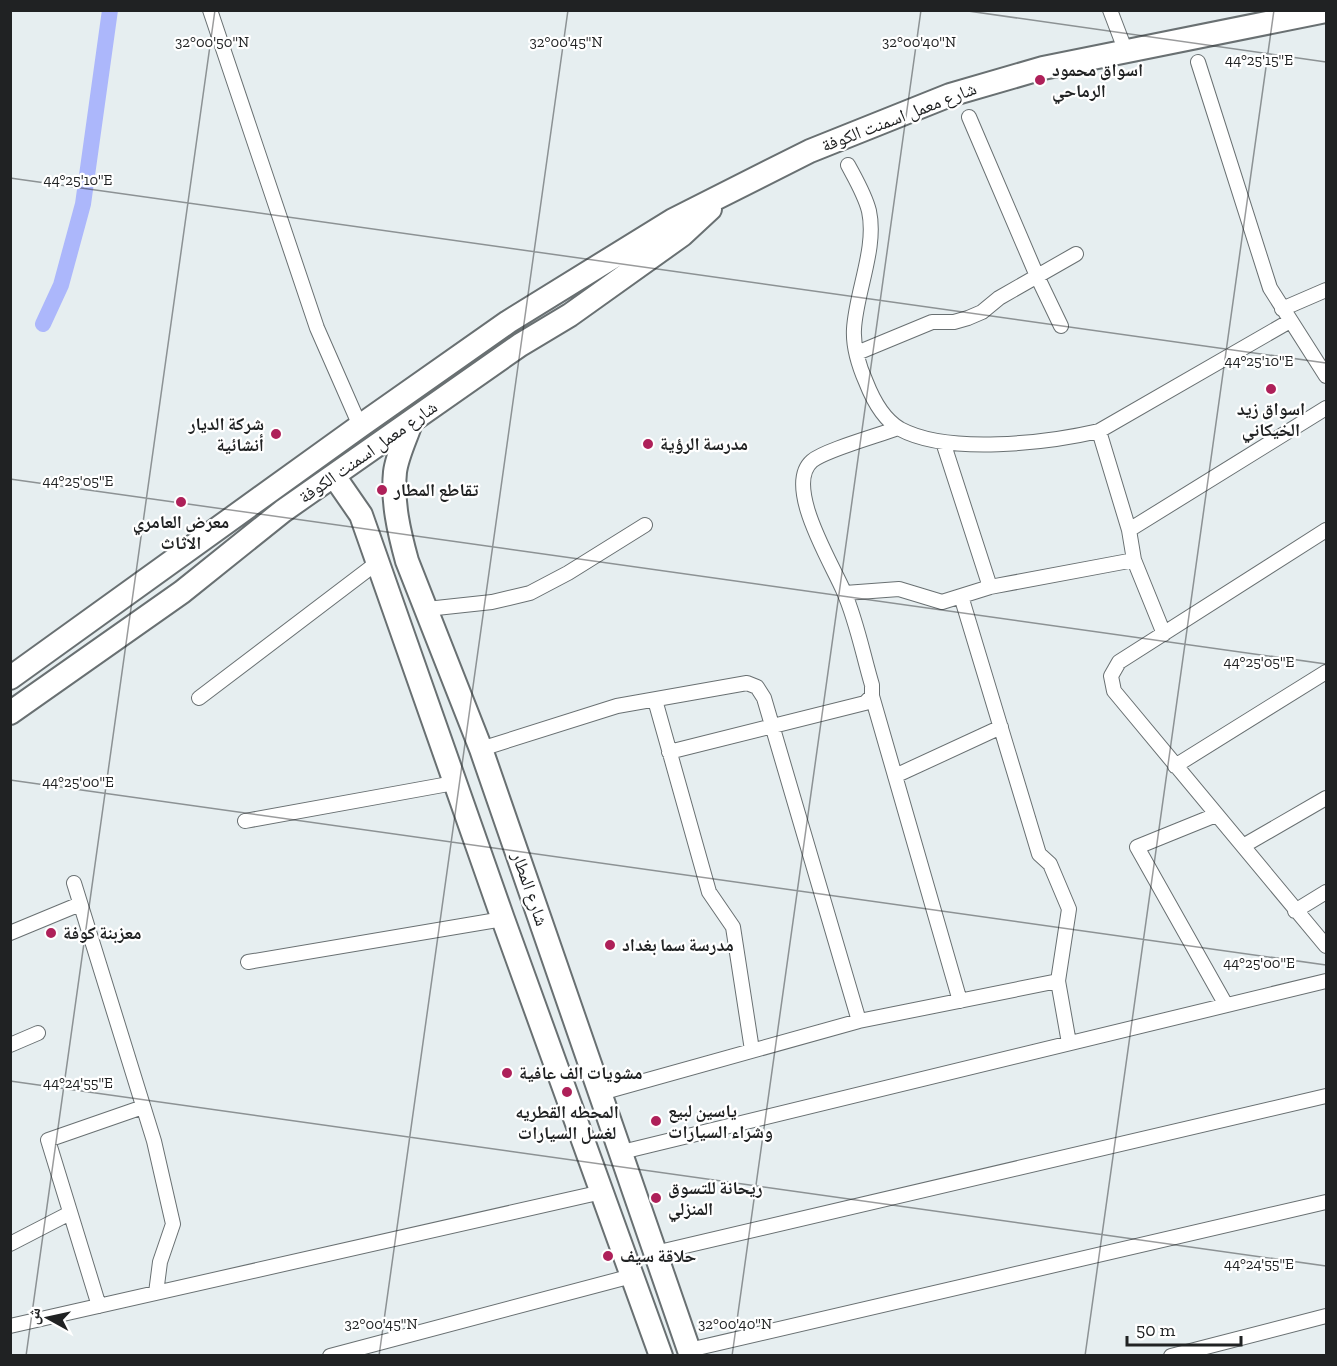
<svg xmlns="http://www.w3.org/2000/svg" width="1337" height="1366" font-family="'Zilla Slab','Noto Naskh Arabic',serif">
<rect width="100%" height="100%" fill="#e6eef0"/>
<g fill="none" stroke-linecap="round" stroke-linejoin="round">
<path stroke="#acb7fb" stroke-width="16" d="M43,324L61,285L83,204L110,10"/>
<defs>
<path id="street" d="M210,10L317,328L360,426
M1110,10L1126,52
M1198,62L1270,288L1326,376
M969,117L1037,276L1061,326
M848,165C856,180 865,195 869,211C877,248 856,292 854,329C853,346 859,366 866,382C873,400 883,419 900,429C948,455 1047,443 1099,431L1290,321
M1282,309L1326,290
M857,353L932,322H954L968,318L982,312L999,298L1076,254
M898,428C880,435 825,450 812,461C783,486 833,565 844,592C857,622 863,655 872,685V696L960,1001
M1099,431L1129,530L1134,560L1164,634
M943,442L990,587
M1129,530L1326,408
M1326,530L1119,662L1111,676L1114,691L1326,946
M845,593L899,589L942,602L990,587L1134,560
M961,596L1039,854L1050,864L1069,909L1058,981L1069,1043
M427,609L492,602L530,593L568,573L645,525
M199,698L378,562
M655,700L709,892L733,927L752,1050
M481,749L617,706L747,683L757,687L764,698L859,1021
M669,752L865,703L872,696
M1175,766L1326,672
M895,776L1001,727
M1216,815L1137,847L1226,1005
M245,821L454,783
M1243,846L1326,798
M74,883L154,1141L173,1224L160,1262L156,1293
M1295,911L1326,892
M10,933L80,904
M248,962L503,919
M10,1045L38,1033
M601,1093L859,1021L1058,981
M622,1152L1326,981
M10,1244L70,1213
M655,1253L1326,1096
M99,1306L48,1140L143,1107
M10,1326L602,1192
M689,1350L1326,1202
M330,1356L632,1276
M1171,1356L1326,1316"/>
<path id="primary" d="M411,423C406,438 397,456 395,472C392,502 399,532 407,561L481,749L691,1356
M334,476L361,515L503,919L661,1356
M10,678L360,426L508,322L673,220L810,151L950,95L1043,68L1326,11
M10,713L182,592L283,511L520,345L570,315L682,235L710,209"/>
</defs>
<use href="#street" stroke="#697072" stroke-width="16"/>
<use href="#primary" stroke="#697072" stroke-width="26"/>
<use href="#street" stroke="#fff" stroke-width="14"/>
<use href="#primary" stroke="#fff" stroke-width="22"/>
</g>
<path fill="none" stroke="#202223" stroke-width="1.5" stroke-opacity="0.45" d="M961,10L1326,62M10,178L1326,363M10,479L1326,664M10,780L1326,965M10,1081L1326,1266M26,1356L215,10M379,1356L568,10M732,1356L921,10M1085,1356L1274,10"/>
<g fill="#ae2059" stroke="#fff" stroke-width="2">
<circle cx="1040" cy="80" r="6"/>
<circle cx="1271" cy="389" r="6"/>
<circle cx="276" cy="434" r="6"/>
<circle cx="648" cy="444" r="6"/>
<circle cx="382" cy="490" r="6"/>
<circle cx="181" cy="502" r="6"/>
<circle cx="51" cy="933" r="6"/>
<circle cx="610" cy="945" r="6"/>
<circle cx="507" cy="1073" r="6"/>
<circle cx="567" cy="1092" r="6"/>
<circle cx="656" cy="1121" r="6"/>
<circle cx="656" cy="1198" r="6"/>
<circle cx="608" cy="1256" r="6"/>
</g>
<g text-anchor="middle" stroke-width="4.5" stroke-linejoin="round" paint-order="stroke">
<g font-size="18" font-weight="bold" fill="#202223" stroke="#fff" text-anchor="start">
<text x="1052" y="76">اسواق محمود<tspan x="1052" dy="21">الرماحي</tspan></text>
<text x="1271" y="415" text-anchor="middle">اسواق زيد<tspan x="1271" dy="21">الخيكاني</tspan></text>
<text x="264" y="430" text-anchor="end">شركة الديار<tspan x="264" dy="21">أنشائية</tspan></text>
<text x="660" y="450">مدرسة الرؤية</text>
<text x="394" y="496">تقاطع المطار</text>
<text x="181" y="528" text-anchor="middle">معرض العامري<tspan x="181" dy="21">الاثاث</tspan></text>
<text x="63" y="939">معزبنة كوفة</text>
<text x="622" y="951">مدرسة سما بغداد</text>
<text x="519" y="1079">مشويات الف عافية</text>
<text x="668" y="1117">ياسين لبيع<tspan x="668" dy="21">وشراء السيارات</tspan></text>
<text x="567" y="1118" text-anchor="middle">المحطه القطريه<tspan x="567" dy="21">لغسل السيارات</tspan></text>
<text x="668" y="1194">ريحانة للتسوق<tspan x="668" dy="21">المنزلي</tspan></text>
<text x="620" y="1262">حلاقة سيف</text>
</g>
<g font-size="18" fill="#202223" stroke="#fff">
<text transform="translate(899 117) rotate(-21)" y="6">شارع معمل اسمنت الكوفة</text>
<text transform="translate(368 452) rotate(-35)" y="6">شارع معمل اسمنت الكوفة</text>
<text transform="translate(530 889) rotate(71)" y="6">شارع المطار</text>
</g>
</g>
<g font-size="15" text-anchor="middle" fill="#202223" stroke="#fff" stroke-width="4.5" stroke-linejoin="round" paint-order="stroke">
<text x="212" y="47">32°00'50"N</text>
<text x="566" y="47">32°00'45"N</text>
<text x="919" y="47">32°00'40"N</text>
<text x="1259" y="65">44°25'15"E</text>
<text x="78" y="185">44°25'10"E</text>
<text x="1259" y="366">44°25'10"E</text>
<text x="78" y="486">44°25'05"E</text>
<text x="1259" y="667">44°25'05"E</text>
<text x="78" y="787">44°25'00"E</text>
<text x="1259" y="968">44°25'00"E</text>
<text x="78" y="1088">44°24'55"E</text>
<text x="1259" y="1269">44°24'55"E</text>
<text x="381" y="1329">32°00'45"N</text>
<text x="735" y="1329">32°00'40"N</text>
</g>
<rect width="1337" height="1366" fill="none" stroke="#202223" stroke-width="24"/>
<g transform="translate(48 1318) rotate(278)" stroke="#ffffff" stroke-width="4.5" paint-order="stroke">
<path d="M0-4.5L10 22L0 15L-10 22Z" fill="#202223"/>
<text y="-9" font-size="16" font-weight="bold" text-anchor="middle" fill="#202223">ش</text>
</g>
<path d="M1127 1336v9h114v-9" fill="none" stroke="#202223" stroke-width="3"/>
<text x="1136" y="1336" font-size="18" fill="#202223" stroke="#ffffff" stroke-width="4.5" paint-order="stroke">50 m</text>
</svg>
